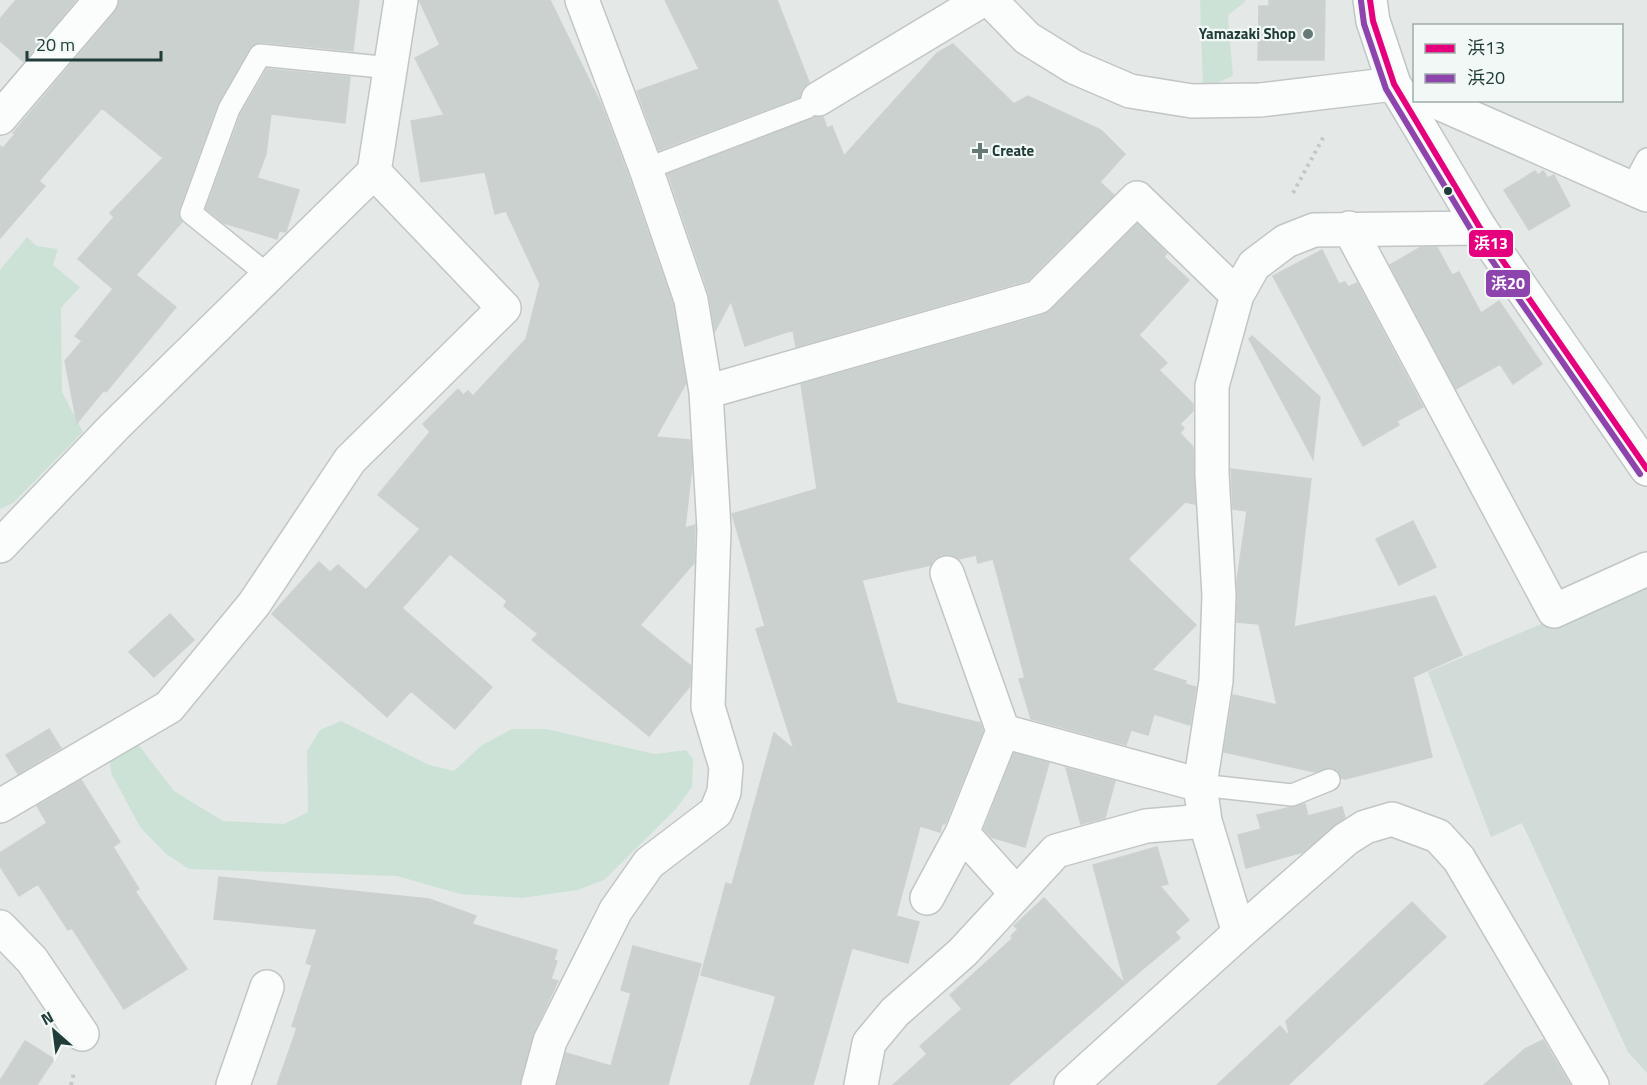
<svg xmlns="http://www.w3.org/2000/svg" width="1647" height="1085" font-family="'Titillium Web','Noto Sans JP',sans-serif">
<rect width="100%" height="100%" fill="#e4e9e8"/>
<path fill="#d1dbd8" d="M1647,579V1073L1628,1052L1522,823L1491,837L1428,672Z"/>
<path fill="#cde2d7" d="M1200,0H1245V2L1228,15L1233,76L1203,89Z
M27,237L37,246L58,249L53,265L80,287L61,308L62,392L83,432L13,503L0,509V270Z
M341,721L429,765L454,771L482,745L512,729H546L655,754L686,750L693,759L692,787L676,809L604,880L578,890L522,898L460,894L397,876L189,869L165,853L140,827L111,773L110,759L138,744L174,791L223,821L284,824L308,812L307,751L320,730Z"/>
<path fill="#cbd1cf" stroke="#cdd2d1" stroke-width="1.5" d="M16,0H76L24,62L0,41V19Z
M119,0H359L353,51L261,42L254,44L249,49L217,105L179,209V216L182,222L136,275L176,307L106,392L104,390L77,423L65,361L82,341L75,336L113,289L78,259L114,217L110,213L163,158L102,108L39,181L45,186L0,238V146L3,148L15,134L13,133L115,12Z
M419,0H550L601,104L628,175L673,305L686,383L656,437L690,440L692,466L685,528L695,525L694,563L640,625L691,666L690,686L649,736L532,640L538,634L504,606L507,601L450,554L402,608L492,687L455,729L411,691L387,717L272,614L319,562L330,572L338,565L366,590L420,529L378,495L430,432L423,424L458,389L463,395L468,391L473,396L526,339L540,284L506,211L495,214L485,172L421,182L411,121L444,115L415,58L440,45Z
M665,0H777L809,82L802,89L800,97L659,150L637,91L699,69Z
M1269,0H1325L1324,60H1258L1259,6H1269Z
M953,44L1014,104L1028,96L1101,130L1125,154L1100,182L1114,195L1028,280L796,347L793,330L745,346L731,301L715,331L709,294L668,174L815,117H823L827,128L832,126L844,156L937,53Z
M267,69L350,77L345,123L271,114L266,154L257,178L299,190L286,232L279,231L277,239L224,223L206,209L241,114Z
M1535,171L1538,175L1543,171L1548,178L1554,175L1570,206L1529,230L1504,190Z
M1137,224L1167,253L1164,257L1189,280L1139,335L1167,363L1159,370L1193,404V411L1180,424L1184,428L1180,433L1193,447L1195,504L1185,502L1128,559L1196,625L1152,670L1186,681L1185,684L1196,687L1190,725L1154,714L1148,735L1131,730L1126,745L1031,719L1019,679L1025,678L993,559L978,563L976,555L959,559L951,555H941L933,560L931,565L862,580L897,703L980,723L983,731L945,824H942L940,832L920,826L896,916L919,922L908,963L852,948L813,1085H750L776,996L701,975L726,883L732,885L774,733L794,749L756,629L765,626L732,514L817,489L801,384L1044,315L1051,310Z
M1421,247H1437L1452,275L1459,272L1481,313L1499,301L1542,364L1513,384L1500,364L1456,389L1390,265Z
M1322,250L1339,284L1345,282L1348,287L1357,283L1423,407L1397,421L1399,425L1363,446L1273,276Z
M1252,336L1320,397L1313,459L1249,339Z
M1231,469L1311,479L1294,627L1435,596L1462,655L1413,677L1432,757L1345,779L1341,778L1337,770L1331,768L1315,772L1224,752L1233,695L1277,705L1259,624L1237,622V580L1247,511L1233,509Z
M1413,521L1436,567L1399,585L1376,539Z
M170,614L194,640L154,677L129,652Z
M49,729L61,748L18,774L6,755Z
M1014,753L1049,763L1025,847L991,837L984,829Z
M1066,768L1115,781L1105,818L1081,824Z
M81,780L120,842L113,847L139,889L135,891L187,969L124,1009L72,928L68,930L38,884L19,896L0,866V853L47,823L37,806Z
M1305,804L1308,816L1342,807L1345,818L1303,852L1246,868L1238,835L1261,829L1257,815Z
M1157,847L1168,884L1160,886L1189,920L1175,932L1180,938L1125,984L1093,865Z
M219,877L429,899L476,916L472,924L557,950L554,960L557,961L551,979L558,981L532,1036L520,1085H277L297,1028L292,1026L312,965L306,963L317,929L214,919Z
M1044,898L1125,984L1008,1085H893L927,1054L920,1046L962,1009L950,995L1013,938L1011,936L1018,929L1014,926Z
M1412,902L1446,937L1288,1085H1217L1280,1026L1290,1037L1286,1021Z
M633,946L701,964L668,1085H557L566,1053L611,1066L631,993L621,990Z
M1543,1040L1570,1085H1484L1525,1049Z
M25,1041L54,1059L37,1085H0V1081Z"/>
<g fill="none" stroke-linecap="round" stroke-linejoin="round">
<defs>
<path id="service" d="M646,169L806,108L818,99
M1632,187L1647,159
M269,276L191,213L229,109L260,55L391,68
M1200,785L1292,795L1329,780"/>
<path id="minor" d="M818,99L982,0
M1432,100L1647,195
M0,118L101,0
M1349,228L1554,611L1647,569
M706,392L1038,297L1137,198L1237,295
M0,546L114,427L374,172L401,0
M1003,731L1200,785
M0,806L169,707L254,604L350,460L504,308L374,172
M962,833L1016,893
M927,898L962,833L1003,731L947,573
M0,927L32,960L82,1034
M1239,933L1205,821L1200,785L1216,681L1219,595L1212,474V386L1237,295L1254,265L1286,241L1314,230L1480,228
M233,1085L267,987
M538,1085L550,1041L616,910L649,863L716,812L724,792L726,767L708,707L714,529L706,392L691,300L646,169L582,0
M861,1085L869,1043L895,1012L963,952L1056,851L1146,826L1205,821
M1071,1085L1239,933L1346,839L1365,827L1392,819L1438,836L1459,859L1592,1085"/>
<path id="tertiary" d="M990,0L1027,38L1074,67L1130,91L1192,101L1260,100L1394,84
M1370,0L1373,21L1394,84L1480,228L1647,469"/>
</defs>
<use href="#service" stroke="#c1c6c5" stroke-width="24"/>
<use href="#minor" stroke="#c1c6c5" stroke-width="36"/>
<use href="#tertiary" stroke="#c1c6c5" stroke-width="36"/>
<path stroke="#c1c9c8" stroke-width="4" stroke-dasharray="3 4.5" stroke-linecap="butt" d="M1293,193L1324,136
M71,1085L74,1073"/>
<use href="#service" stroke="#fbfcfc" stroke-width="21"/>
<use href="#minor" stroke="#fbfcfc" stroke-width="33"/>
<use href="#tertiary" stroke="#fbfcfc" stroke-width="33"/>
<defs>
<path id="bus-1" d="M1370,0L1373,21L1394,84L1480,228L1647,469"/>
<path id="bus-2" d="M1361,1L1364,24L1386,89L1473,233L1640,474"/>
</defs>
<use href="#bus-1" stroke="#f2f8f6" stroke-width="10"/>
<use href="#bus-2" stroke="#f2f8f6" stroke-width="10"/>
<use href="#bus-1" stroke="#e5007d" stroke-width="6"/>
<use href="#bus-2" stroke="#8e44ad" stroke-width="6"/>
</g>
<g fill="#657976" stroke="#f2f8f6" stroke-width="2">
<circle cx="1308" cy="34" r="6"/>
<path d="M977 142h6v6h6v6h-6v6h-6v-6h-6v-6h6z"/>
</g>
<circle fill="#213d39" stroke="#f2f8f6" stroke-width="2" cx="1448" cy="191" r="5"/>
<g text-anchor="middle" stroke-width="4.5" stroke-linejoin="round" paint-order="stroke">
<g font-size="15" font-weight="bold" fill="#213d39" stroke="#f2f8f6" text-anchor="end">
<text x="1296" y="39">Yamazaki Shop</text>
<text x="992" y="156" text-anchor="start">Create</text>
</g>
</g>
<g stroke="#f2f8f6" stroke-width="2">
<rect x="1468" y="229" width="46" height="29" rx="6" fill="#e5007d"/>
<rect x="1485" y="269" width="46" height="29" rx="6" fill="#8e44ad"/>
</g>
<g font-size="16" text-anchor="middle" font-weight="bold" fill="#fff">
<text x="1491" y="249">浜13</text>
<text x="1508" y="289">浜20</text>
</g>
<rect x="1413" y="24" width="210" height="78" fill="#f2f8f6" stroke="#9eadaa" stroke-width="1.5"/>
<rect x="1425" y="44" width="30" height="9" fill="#e5007d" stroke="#9eadaa" stroke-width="1.5"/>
<text x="1467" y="54" font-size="18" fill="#213d39">浜13</text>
<rect x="1425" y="74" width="30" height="9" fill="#8e44ad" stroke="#9eadaa" stroke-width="1.5"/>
<text x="1467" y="84" font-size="18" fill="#213d39">浜20</text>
<g transform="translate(54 1031) rotate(332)" stroke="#f2f8f6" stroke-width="4.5" paint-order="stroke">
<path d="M0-4.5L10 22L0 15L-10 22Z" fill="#213d39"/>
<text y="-9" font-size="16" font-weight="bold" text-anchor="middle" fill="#213d39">N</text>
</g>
<path d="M27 51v9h134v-9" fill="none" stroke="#213d39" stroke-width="3"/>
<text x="36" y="51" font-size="18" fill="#213d39" stroke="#f2f8f6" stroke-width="4.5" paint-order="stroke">20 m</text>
</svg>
